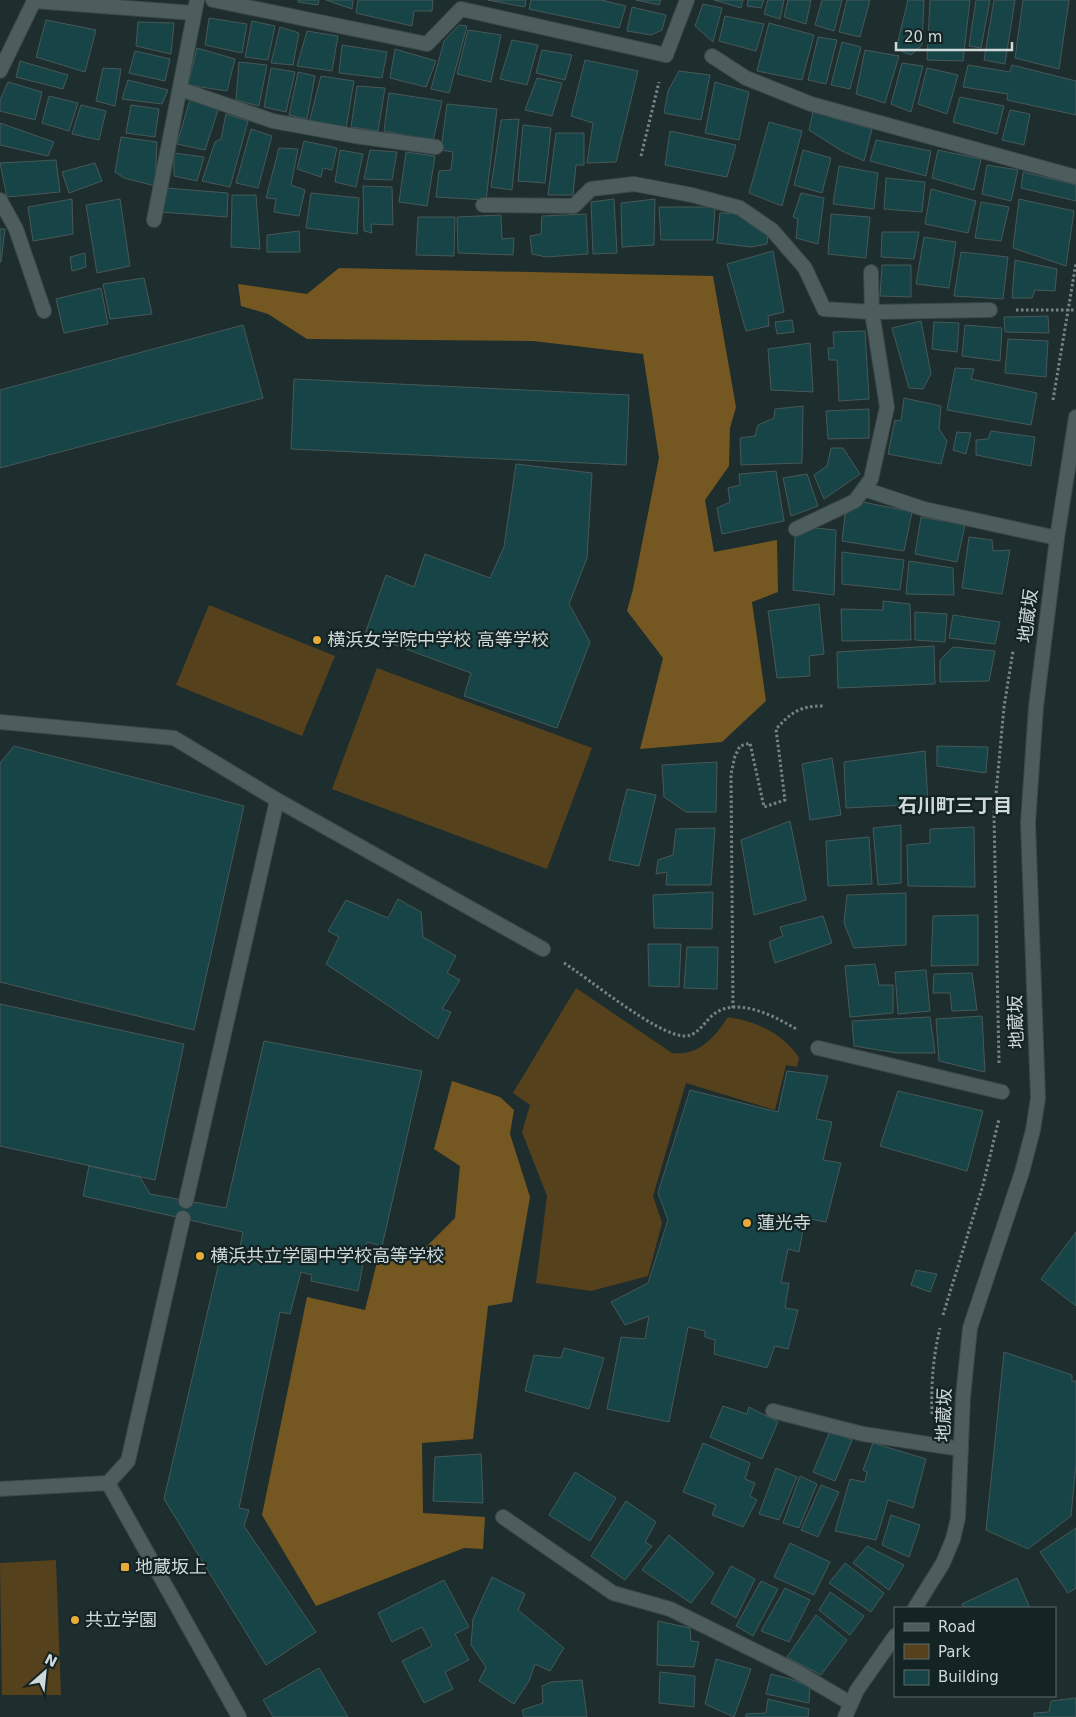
<svg xmlns="http://www.w3.org/2000/svg" width="1076" height="1717" font-family="'DejaVu Sans','Noto Sans JP',sans-serif">
<rect width="100%" height="100%" fill="#1e2d2d"/>
<path fill="#56411d" d="M209,605L335,656L302,736L176,685Z
M377,668L592,748L547,869L332,789Z
M576,988L672,1053C699,1056 714,1038 728,1017C756,1021 784,1034 799,1058L797,1067L786,1065L775,1110L686,1083L653,1196L662,1223L648,1276L591,1291L536,1283L547,1196L522,1132L530,1105L513,1093Z
M56,1560L61,1695H2L0,1563Z"/>
<path fill="#755722" d="M339,268L713,276L736,407L730,428L729,466L705,500L714,552L777,540L778,592L752,602L766,701L722,742L640,749L663,658L627,611L633,589L659,458L643,354L533,341L307,339L268,314L241,306L238,284L307,294Z
M452,1081L500,1097L514,1110L510,1134L530,1197L512,1302L488,1306L473,1439L422,1443L423,1513L485,1517L483,1549L464,1548L316,1606L262,1515L307,1297L365,1310L378,1258H415L455,1218L460,1166L434,1149Z"/>
<path fill="#174446" stroke="#485859" d="M298,0H319L318,5L298,2Z
M326,0H353L352,9Z
M358,0H433L432,11H414L412,26L356,13Z
M488,0H526L525,7Z
M531,0H601L626,6L619,28L529,9Z
M636,0H661L659,5Z
M714,0H743L741,8Z
M748,0H764L761,8L747,6Z
M768,0H784L780,19L764,14Z
M788,0H811L806,24L784,17Z
M822,0H842L834,31L815,25Z
M847,0H870L860,37L839,32Z
M908,0H924L922,45L911,55L896,49Z
M930,0H970L963,61L927,60Z
M976,0H990L981,48L969,46Z
M994,0H1015L1005,64L984,60Z
M1023,0H1069L1059,69L1015,58Z
M703,4L722,8L713,42L695,26Z
M632,7L666,15L662,30L651,35L627,31Z
M725,16L764,24L756,51L719,41Z
M209,18L247,24L242,53L205,45Z
M46,20L96,30L85,72L36,57Z
M252,21L275,26L268,60L245,57Z
M138,22L174,23L171,54L136,46Z
M769,23L814,35L802,80L757,71Z
M459,25L467,26L449,93L431,89L444,41Z
M280,27L299,33L293,65L271,63Z
M468,30L501,35L491,82L457,74Z
M307,31L338,36L332,71L297,66Z
M818,37L837,40L826,84L808,80Z
M512,40L538,45L527,85L500,79Z
M842,42L861,47L850,89L831,85Z
M342,45L387,52L382,78L339,73Z
M197,48L235,59L227,91L188,85Z
M395,49L436,61L426,87L390,78Z
M542,50L572,55L565,80L536,73Z
M865,50L899,56L885,103L856,94Z
M135,51L170,59L165,81L129,73Z
M585,60L638,71L616,162L587,163L593,123L571,116Z
M20,61L68,75L63,89L16,77Z
M239,62L267,65L259,106L236,100Z
M902,63L923,66L911,112L891,104Z
M968,65L1010,72L1012,65L1076,81V115L1007,100L1008,94L963,87Z
M103,68L121,69L115,106L96,101Z
M271,68L295,72L286,112L264,107Z
M927,68L958,75L947,114L918,104Z
M679,71L710,75L701,120L664,113L668,91Z
M298,72L315,76L307,119L289,115Z
M321,76L354,81L346,128L309,123Z
M537,78L562,83L552,116L525,110Z
M128,80L168,90L162,104L122,99Z
M8,82L42,92L35,120L0,111V100Z
M715,82L749,92L739,140L705,133Z
M357,86L385,88L378,131L351,127Z
M389,93L442,101L433,141L384,131Z
M49,96L78,103L69,131L42,123Z
M960,97L1004,106L997,134L953,122Z
M190,99L219,107L205,150L177,144Z
M447,104L497,109L486,200L436,197L439,171L451,170L453,152L441,150Z
M81,105L106,111L99,140L72,134Z
M131,105L159,109L155,137L126,133Z
M1010,110L1030,114L1024,145L1002,140Z
M813,112L872,129L864,161L842,151L809,130Z
M226,114L248,121L230,187L202,181L215,142L221,139Z
M519,119L512,190L491,187L501,120Z
M769,122L802,131L782,206L749,193Z
M0,123L54,142L48,156L0,145Z
M523,125L551,128L545,183L518,181Z
M251,129L272,136L258,188L236,183Z
M670,131L736,145L727,177L665,165Z
M556,133H584V165H576L573,195H548Z
M121,137L157,142L155,186L124,178L115,172Z
M876,140L931,151L926,176L870,161Z
M304,141L337,148L332,170L323,168L321,177L297,169Z
M279,148L298,149L291,185L305,190L299,216L274,212L276,199L266,198Z
M340,150L363,154L356,187L335,182Z
M370,150L397,152L392,180L364,179Z
M803,150L831,158L822,193L794,185Z
M938,150L981,159L974,190L932,178Z
M406,152L435,156L427,206L399,202Z
M174,153L204,157L197,181L174,176Z
M56,160L60,192L7,197L0,163Z
M95,163L102,181L69,193L62,172Z
M987,165L1018,170L1011,201L982,194Z
M839,166L878,173L874,209L833,204Z
M1023,172L1076,185V201L1021,188Z
M886,178L925,182L922,212L884,209Z
M363,186L392,187L393,225L371,224L372,233L364,231Z
M166,188L228,193L227,217L161,212Z
M931,189L976,201L968,233L925,224Z
M311,193L359,198L357,234L306,228Z
M801,193L824,198L818,244L796,238L798,219L793,217Z
M232,195H256L260,249L231,247Z
M72,199L73,234L33,241L28,207Z
M120,199L130,266L97,273L86,205Z
M614,199L617,253L593,254L591,202Z
M655,199L654,245L622,247L621,203Z
M1019,199L1074,211L1066,266L1013,248Z
M981,202L1009,207L1001,241L975,238Z
M659,207H715L713,240H661Z
M720,213L744,214L768,232L767,244L751,247L717,243Z
M586,214L588,254L546,257L532,254L530,236L541,234L542,216Z
M831,214L870,217L866,258L828,254Z
M501,215L502,239L514,238L513,255L458,253L457,217Z
M418,217H455L454,256L416,255Z
M0,229H5L1,262H0Z
M299,231L300,252H267V235Z
M882,232H919L914,259L881,257Z
M924,237L956,242L949,288L916,284Z
M773,251L784,312L768,316L769,326L746,331L727,264Z
M961,252L1008,257L1003,299L954,296Z
M85,253L86,267L72,271L70,257Z
M1015,260L1057,269L1055,291L1035,290L1032,298H1012Z
M882,265H911V297L880,296Z
M144,278L152,314L110,319L103,284Z
M101,288L108,324L64,333L56,299Z
M1048,316L1049,333L1005,332L1004,317Z
M792,320L794,332L777,334L775,322Z
M921,321L931,374L923,389L909,388L892,328Z
M934,322L959,323L957,352L932,349Z
M243,325L263,398L0,468V390Z
M965,325L1002,328L1000,361L962,356Z
M865,331L869,399L839,401L837,360H829L828,348H834L833,332Z
M1008,339L1048,341L1046,377L1005,373Z
M810,343L813,392L771,390L768,349Z
M955,368L974,369L971,379L1037,393L1031,425L947,410Z
M294,379L629,395L626,465L291,449Z
M904,398L941,406L939,429L947,441L941,464L888,454L895,420L901,421Z
M803,406L802,463L741,465L740,438L755,436L758,425L774,418L775,409Z
M869,409V438L828,439L826,411Z
M991,431L1035,437L1031,466L976,455V440L988,439Z
M957,432L971,433L966,454L953,450Z
M831,448H843L860,474L824,499L814,475L827,466Z
M516,464L592,473L587,558L569,604L590,642L557,728L464,696L471,673L365,634L386,575L414,587L425,554L490,578L504,547Z
M776,471L784,521L722,534L717,508L730,502L728,488L740,485L739,474Z
M807,474L818,506L791,516L783,478Z
M863,502L912,512L904,551L842,541L845,515Z
M921,517L965,525L957,562L915,554Z
M816,528L836,530L834,595L793,590L795,537Z
M969,537L992,540L993,551L1010,550L1002,594L962,588Z
M842,552L904,560L900,590L842,584Z
M909,561L953,568L954,595L906,594Z
M883,601L910,604L911,640L842,641L841,609L883,610Z
M819,604L824,654L809,656L810,676L777,678L768,611Z
M915,612L947,614L945,642L915,640Z
M953,615L1000,622L995,644L949,638Z
M934,646L935,684L838,688L837,652Z
M953,647L995,651L989,681L940,682V660Z
M14,746L244,806L194,1030L0,982V763Z
M937,746L988,747L986,773L937,766Z
M925,751L928,804L846,808L844,762Z
M832,758L841,815L810,820L802,764Z
M717,762L716,812H686L664,797L662,765Z
M627,789L656,795L639,866L609,860Z
M790,821L806,900L754,915L741,840Z
M901,825V883L878,885L873,828Z
M974,827L975,887L908,886L907,845L930,843V829Z
M715,828L711,885H666L667,872L656,874L658,860L673,855L676,829Z
M869,837L872,884L828,886L826,841Z
M713,892L712,929L654,928L653,895Z
M906,893V945L854,948L844,923L847,895Z
M398,899L421,912L423,937L456,956L447,973L460,980L442,1009L451,1012L438,1039L326,964L339,937L328,931L346,900L388,918Z
M978,915V965L931,966L933,916Z
M823,916L832,943L775,963L769,942L783,936L780,927Z
M648,944H681L679,987L649,986Z
M687,947H718L717,989L684,988Z
M875,964L879,985H893V1013L850,1017L845,966Z
M926,970L930,1011L898,1014L895,972Z
M972,973L977,1010L952,1011L950,993H933L934,974Z
M0,1004L184,1044L155,1180L0,1146Z
M982,1016L985,1072L939,1061L936,1019Z
M930,1017L935,1053H897L854,1046L852,1021Z
M264,1041L422,1071L382,1246L367,1242L358,1291L311,1281L312,1275L301,1272L290,1314L280,1312L239,1508L249,1510L244,1526L316,1632L266,1665L164,1499L221,1254L238,1257L243,1232L83,1196L89,1166L140,1177L150,1194L226,1208Z
M787,1071L828,1076L816,1119L832,1122L823,1160L841,1163L826,1222L805,1218L799,1252L788,1249L781,1283H789L785,1308L798,1310L788,1349L775,1346L767,1368L714,1354L715,1340L705,1337V1331L688,1327L669,1422L607,1409L621,1337L645,1339L649,1316L625,1325L611,1302L648,1283L668,1220L658,1193L690,1090L778,1112Z
M898,1091L983,1111L967,1171L880,1146Z
M1076,1232V1306L1041,1279Z
M916,1270L937,1274L930,1292L911,1285Z
M564,1348L604,1358L589,1409L525,1391L534,1355L561,1358Z
M1004,1352L1072,1375V1381H1076V1464L1071,1516L1028,1549L986,1530Z
M723,1406L747,1414L749,1407L778,1422L762,1459L710,1437Z
M830,1431L852,1440L835,1481L813,1472Z
M703,1443L750,1463L745,1479L755,1483L750,1496L757,1500L743,1527L712,1515L716,1505L683,1492Z
M873,1443L926,1459L913,1508L888,1500L876,1540L835,1531L850,1479L865,1482L867,1472L863,1470Z
M481,1454L483,1503L433,1501L435,1457Z
M776,1468L797,1477L779,1520L759,1514Z
M575,1472L616,1498L590,1541L549,1515Z
M800,1476L817,1484L799,1528L783,1523Z
M821,1485L839,1492L818,1537L801,1530Z
M626,1501L656,1522L645,1542L652,1546L625,1580L591,1556Z
M891,1515L920,1525L909,1557L882,1545Z
M1076,1528V1588L1068,1593L1040,1552Z
M669,1535L714,1573L691,1603L642,1570Z
M790,1543L830,1562L814,1595L774,1577Z
M867,1546L904,1565L889,1590L853,1563Z
M845,1563L884,1593L871,1612L829,1583Z
M731,1566L755,1579L736,1618L711,1603Z
M492,1577L525,1594L518,1610L564,1648L550,1671L535,1664L529,1681L514,1704L479,1681L486,1667L471,1645L473,1619Z
M1017,1578L1030,1608H964L962,1604Z
M444,1580L469,1627L455,1634L469,1660L445,1672L453,1689L424,1703L402,1661L432,1646L422,1627L392,1642L378,1613Z
M761,1581L778,1589L753,1636L736,1626Z
M785,1588L810,1600L789,1642L761,1631Z
M830,1592L864,1616L850,1635L819,1610Z
M816,1615L847,1640L821,1675L787,1657Z
M658,1621L690,1628L691,1641L699,1642L694,1667L657,1665Z
M716,1659L751,1669L734,1717L705,1704Z
M319,1668L348,1717H273L263,1700Z
M660,1672L695,1676L694,1707L659,1703Z
M771,1674L790,1679L810,1687L809,1703L766,1694Z
M582,1680L587,1717H524L522,1710L543,1703L542,1686L551,1682Z
M1076,1698V1717H1034V1713L1049,1712L1051,1701Z
M768,1699L809,1709L808,1717H746V1714L766,1713Z"/>
<g fill="none" stroke-linecap="round" stroke-linejoin="round">
<defs>
<path id="service" d="M213,0L427,44L461,9L666,55
M712,56L746,78L811,104L1076,177
M0,71L34,1L194,13
M180,89L273,121L355,136L436,147
M0,200L16,229L44,311
M483,205L574,206L591,189L634,184L692,195L740,208L772,230L805,268L824,309L872,312L990,310
M154,220L197,0
M864,489L924,509L1057,538
M796,529L855,501L871,479L887,407L872,312L871,272
M773,1411L863,1434L961,1449"/>
<path id="minor" d="M666,55L687,0
M0,722L174,738L277,800L543,949
M818,1048L1002,1092
M186,1201L277,800
M108,1483L239,1717
M0,1489L108,1483L128,1461L183,1218
M503,1517L613,1593L670,1609L794,1670L850,1703"/>
<path id="tertiary" d="M915,1608L943,1563L953,1539L958,1518L963,1397L970,1328L1022,1172L1033,1130L1038,1098L1028,823L1036,707L1057,538L1076,417
M845,1717L857,1690L895,1636"/>
</defs>
<use href="#service" stroke="#3b4849" stroke-width="16"/>
<use href="#minor" stroke="#3b4849" stroke-width="16"/>
<use href="#tertiary" stroke="#3b4849" stroke-width="16"/>
<path stroke="#788484" stroke-width="3" stroke-dasharray="2.5 2.5" stroke-linecap="butt" d="M641,156L659,82
M1016,310H1076
M1053,400L1076,263
M564,963C591,980 655,1034 684,1036C697,1037 704,1022 714,1014C738,996 776,1017 798,1030
M733,1008L731,774L735,756L740,746L750,743L764,807L785,800L776,729C792,712 799,706 823,706
M999,1063L994,815L1004,707L1013,651
M943,1315L983,1185L999,1119
M932,1414C931,1384 933,1357 940,1328"/>
<use href="#service" stroke="#4d5d5e" stroke-width="14"/>
<use href="#minor" stroke="#4d5d5e" stroke-width="14"/>
<use href="#tertiary" stroke="#4d5d5e" stroke-width="14"/>
</g>
<g fill="#e9ab38" stroke="#142324" stroke-width="2">
<circle cx="317" cy="640" r="5"/>
<circle cx="747" cy="1223" r="5"/>
<circle cx="200" cy="1256" r="5"/>
<rect x="120" y="1562" width="10" height="10" rx="2.5"/>
<circle cx="75" cy="1620" r="5"/>
</g>
<g text-anchor="middle" stroke-width="4.5" stroke-linejoin="round" paint-order="stroke">
<g font-size="18" fill="#d0d9d9" stroke="#142324">
<text transform="translate(1028 616) rotate(-83)" y="6">地蔵坂</text>
<text transform="translate(1016 1022) rotate(-92)" y="6">地蔵坂</text>
<text transform="translate(944 1415) rotate(-88)" y="6">地蔵坂</text>
</g>
<g font-size="18" fill="#d0d9d9" stroke="#142324" text-anchor="start">
<text x="327" y="646">横浜女学院中学校 高等学校</text>
<text x="757" y="1229">蓮光寺</text>
<text x="210" y="1262">横浜共立学園中学校高等学校</text>
<text x="135" y="1573">地蔵坂上</text>
<text x="85" y="1626">共立学園</text>
</g>
<g font-size="19" font-weight="bold" fill="#d0d9d9" stroke="#142324">
<text x="955" y="812">石川町三丁目</text>
</g>
</g>
<rect x="894" y="1607" width="162" height="90" fill="#142324" stroke="#5f6c6c"/>
<rect x="904" y="1623" width="25" height="8" fill="#4d5d5e" stroke="#5f6c6c"/>
<text x="938" y="1632" font-size="15" fill="#d0d9d9">Road</text>
<rect x="904" y="1644" width="25" height="15" fill="#56411d" stroke="#5f6c6c"/>
<text x="938" y="1657" font-size="15" fill="#d0d9d9">Park</text>
<rect x="904" y="1670" width="25" height="15" fill="#174446" stroke="#5f6c6c"/>
<text x="938" y="1682" font-size="15" fill="#d0d9d9">Building</text>
<g transform="translate(45 1672) rotate(27)" stroke="#142324" stroke-width="4" paint-order="stroke">
<path d="M0-4L9 19L0 12L-9 19Z" fill="#d0d9d9"/>
<text y="-8" font-size="14" font-weight="bold" text-anchor="middle" fill="#d0d9d9">N</text>
</g>
<path d="M896 42v8h116v-8" fill="none" stroke="#d0d9d9" stroke-width="2.5"/>
<text x="904" y="42" font-size="15" fill="#d0d9d9" stroke="#142324" stroke-width="4" paint-order="stroke">20 m</text>
</svg>
